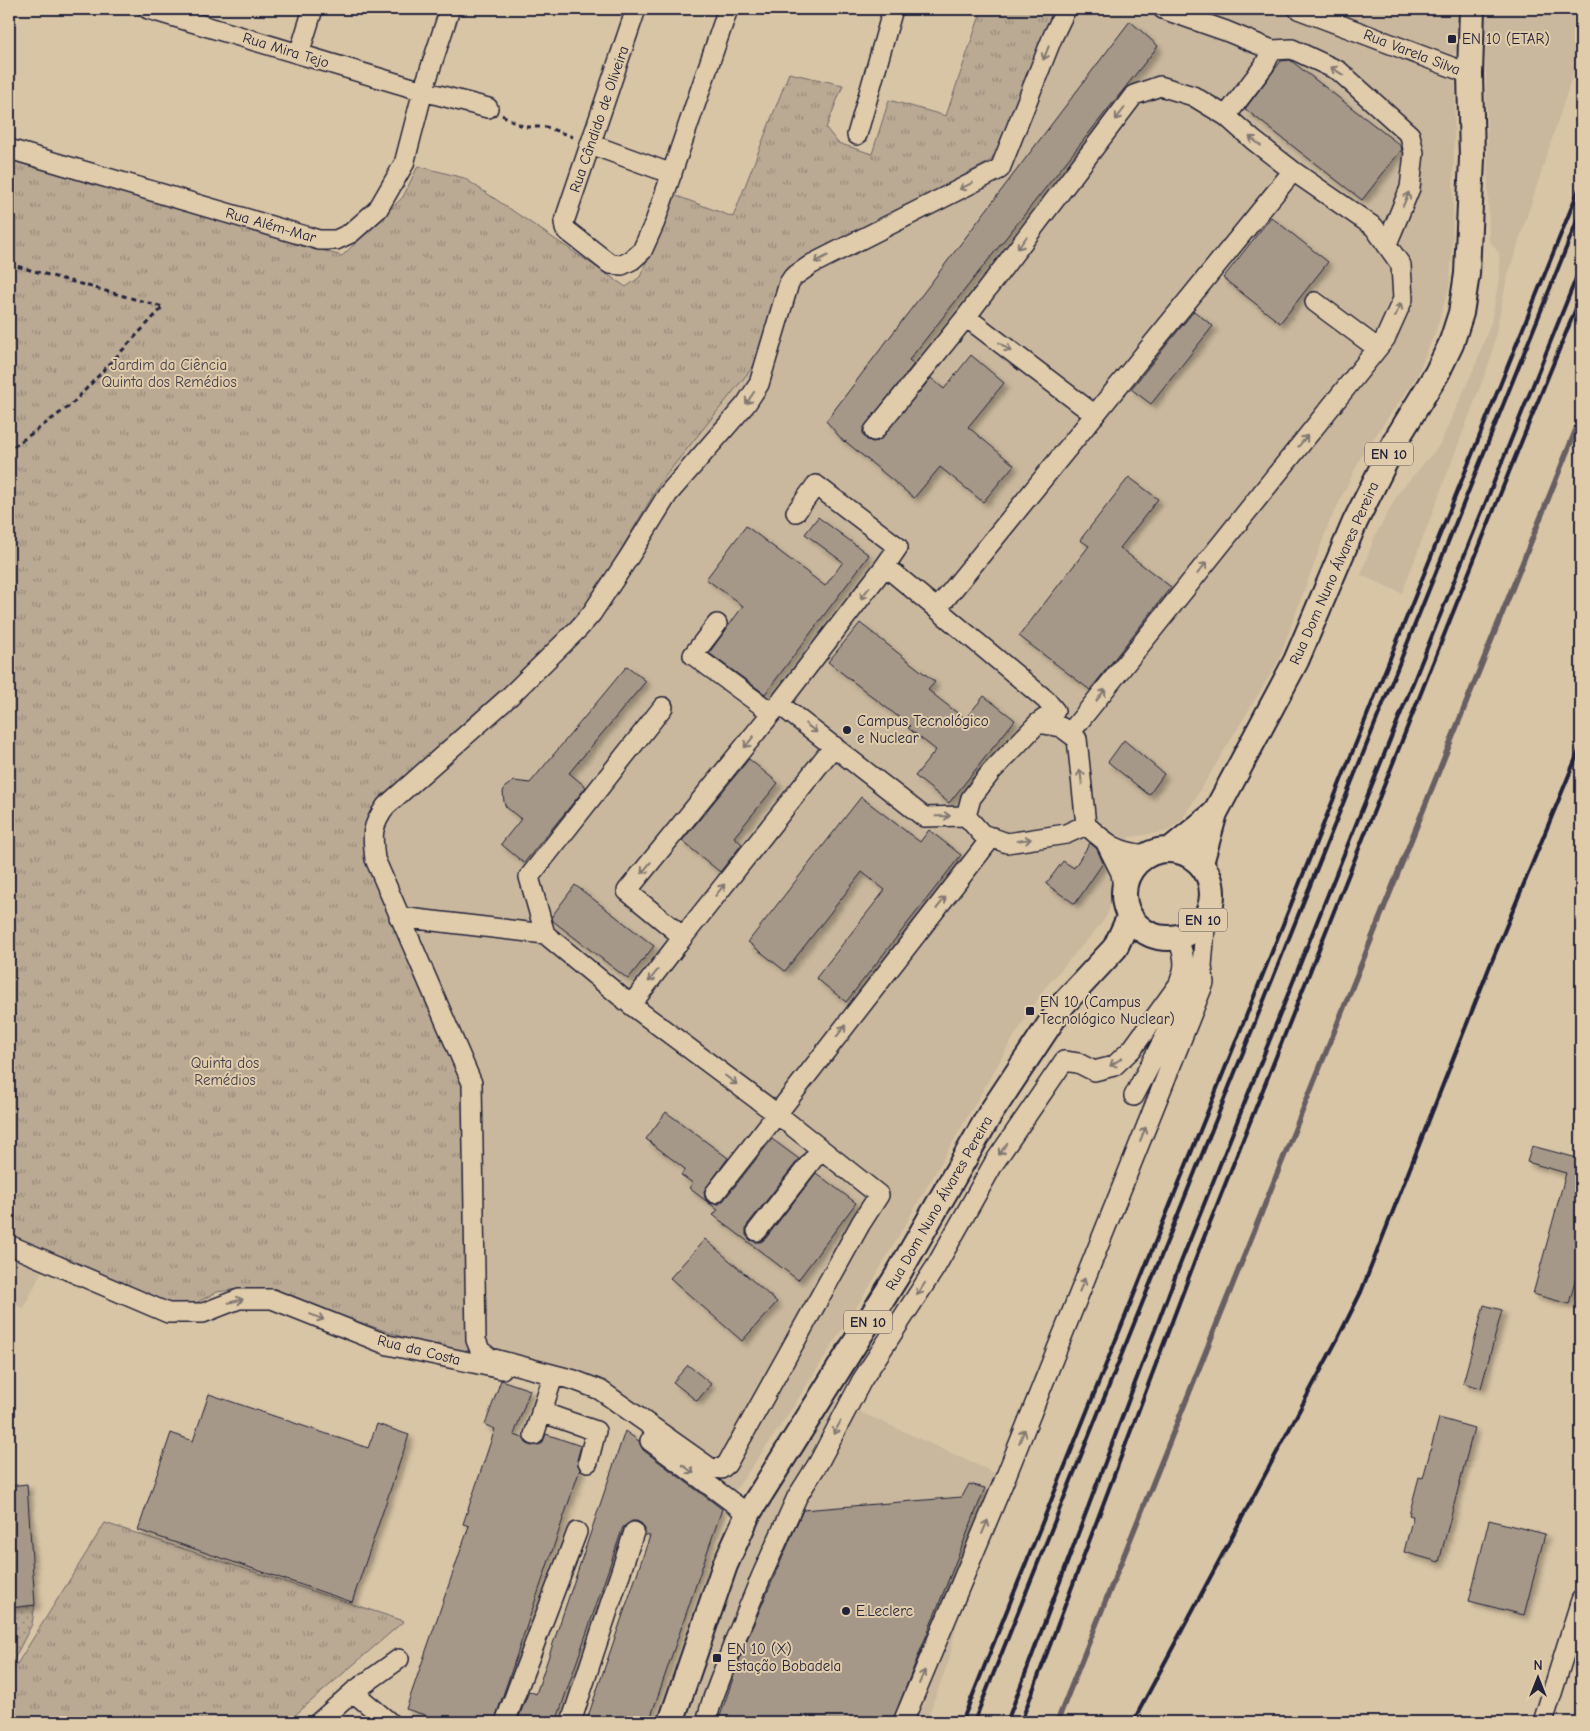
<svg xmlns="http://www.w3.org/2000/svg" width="1590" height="1731" font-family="'Comic Neue',sans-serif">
<defs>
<pattern id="grass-tufts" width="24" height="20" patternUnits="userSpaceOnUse" patternTransform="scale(1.25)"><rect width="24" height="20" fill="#baaa94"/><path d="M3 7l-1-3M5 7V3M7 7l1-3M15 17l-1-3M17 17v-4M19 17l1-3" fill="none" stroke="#978a7a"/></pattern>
<pattern id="garden-dots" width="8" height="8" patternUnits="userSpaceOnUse" patternTransform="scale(1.25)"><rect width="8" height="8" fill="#baaa94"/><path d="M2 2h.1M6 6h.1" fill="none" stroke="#978a7a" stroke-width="1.8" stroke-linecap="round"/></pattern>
<filter id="shadow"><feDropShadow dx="4.5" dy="4.5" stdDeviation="2.5" flood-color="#0004"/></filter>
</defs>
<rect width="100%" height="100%" fill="#d8c5a6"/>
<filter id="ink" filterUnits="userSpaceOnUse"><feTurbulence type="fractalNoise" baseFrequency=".02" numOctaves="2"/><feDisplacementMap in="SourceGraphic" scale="10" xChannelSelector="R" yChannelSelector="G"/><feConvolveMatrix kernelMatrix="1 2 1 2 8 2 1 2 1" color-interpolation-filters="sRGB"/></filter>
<g filter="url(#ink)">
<path fill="#c9b89d" d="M1059,9H1281L1448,70L1455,83V93L1452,258L1449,288L1436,330L1416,378L1362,455L1329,523L1278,662L1182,820L1165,832L1130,837L1106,859L1112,880L1111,904L1107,915L1101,924L1044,989L1009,1045L871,1284L788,1415L732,1495L598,1395L471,1355L369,816L374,806L382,798L608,580L662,480L756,363L792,269L992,166Z
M1319,9H1581V49L1507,278L1491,358L1402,593L1361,575L1374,538L1399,492L1439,446L1475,366L1491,322L1500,274L1499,253L1489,240L1485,28L1447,59Z
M9,1257L20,1259L43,1269L24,1308L9,1304Z
M830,1398L1010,1480L961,1602L949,1660L926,1722H677L741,1547Z"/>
<path fill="url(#grass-tufts)" stroke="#6e6668" d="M982,9H1058L997,151L990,161L787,271L756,363L662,480L580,619L382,798C371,809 369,818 366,833L463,1083L471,1355L414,1341L342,1316L291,1295L245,1288L217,1292L190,1306H168L9,1236V160L342,256L403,197L418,166L464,178L626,287L640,277L674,195L733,217L789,73L843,85L826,128L838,143L872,154L889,100L946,116Z
M105,1523L404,1621L287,1722H9V1677Z"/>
<path fill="url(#garden-dots)" stroke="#6e6668" d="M35,1605L32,1624L9,1669V1608Z"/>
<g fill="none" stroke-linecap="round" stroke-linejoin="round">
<path stroke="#675f64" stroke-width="5.5" d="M1057,1722L1581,417"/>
</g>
<path fill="#a69888" stroke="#22223b" filter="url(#shadow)" d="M1130,21L1158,46L909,360L914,364L863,429V435L867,440L873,442L878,441L931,378L944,389L971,355L1004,383L968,427L1014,465L983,502L940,467L914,498L845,441L844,442L826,421Z
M1290,60L1401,146L1402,149L1362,200L1245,109L1281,61Z
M1271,217L1328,262L1280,323L1223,278Z
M1194,311L1213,326L1151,404L1131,389Z
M1129,477L1158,499L1120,548L1171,587L1090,690L1019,636L1089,546L1080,540Z
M818,517L869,555L765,694L709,653L743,606L706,579L746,526L825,586L843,562L805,534Z
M860,623L935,682L928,690L965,719L984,696L1015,720L949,803L915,776L936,750L908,728L910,726L828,662Z
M627,666L646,681L569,773L586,787L524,863L501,844L521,819L506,807L504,802L503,792L505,787L514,781L530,783Z
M1124,740L1164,774L1149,795L1108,762Z
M749,759L778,783L734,837L742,844L720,872L682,841Z
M861,797L920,842L929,830L961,855L846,1002L816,978L885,890L862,872L785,971L748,942Z
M1090,843L1097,849L1103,863L1075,904L1046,884L1063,861L1074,868Z
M575,885L654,946L628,979L553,921L552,916Z
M666,1112L728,1158L704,1191L705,1198L708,1202L713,1204H719L724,1200L772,1139L799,1159L748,1224L746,1229V1235L750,1240L756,1242H761L766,1238L816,1173L856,1203L798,1280L713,1215L718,1210L689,1188L693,1183L681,1175L685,1169L646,1139Z
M1532,1146L1581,1159V1257L1569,1304L1533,1294L1566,1173L1527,1162Z
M705,1239L777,1302L742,1341L670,1278Z
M1484,1305L1502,1310L1481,1388L1463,1383Z
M688,1365L711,1384L697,1401L673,1382Z
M501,1380L530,1390L514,1435L523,1438L526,1443L531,1446L542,1444L546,1434L581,1446L577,1460L580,1469L494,1722H447L406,1709L469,1526L463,1524L495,1429L485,1425Z
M209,1394L368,1448L377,1424L409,1435L352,1602L138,1530L171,1433L193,1441Z
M1439,1418L1474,1428L1439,1562L1404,1552L1413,1516L1409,1515L1419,1477L1423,1478Z
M625,1431L639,1441L643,1450L722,1509L649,1722H586L650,1536L645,1535V1529L642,1524L637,1521H632L623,1527L556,1722H517L529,1691L536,1694Z
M27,1484L35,1605L9,1608V1486Z
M969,1484L985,1488L892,1722H718L745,1644L803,1510L962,1497Z
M1489,1520L1545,1534L1524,1615L1469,1601Z"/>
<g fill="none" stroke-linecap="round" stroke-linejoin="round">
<defs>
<path id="minor" d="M148,9L423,91L488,108
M636,9L564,222L565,229L610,264L622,265L632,260L642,251L655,222L728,9
M1163,9L1226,31L1272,50L1292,49L1339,71L1410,135L1414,153L1410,188L1387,244
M1298,9L1470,74
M299,54L313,9
M1226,116L1264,66L1272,50
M857,135L893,9
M590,144L672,174
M9,149L319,240H336L351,233L378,209L404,164L423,91L450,9
M1315,302L1377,348
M966,317L1095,415
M874,431L966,317L1134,95L1160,86L1193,96L1226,116L1253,140L1293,171
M796,512L816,485L898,547L885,566
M937,609L885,566L779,704L924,817L966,816
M717,624L693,655L772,713
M779,704L627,891L683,937L834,746
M1038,723L1055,711L1046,700L937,609L1293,171L1374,227L1401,265L1403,299L1385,339L1070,733
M1086,825L1066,834L1007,843L982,834L966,816L971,798L991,772L1038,723L1061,727L1077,739L1086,825C1108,845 1117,852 1147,855
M1106,843L1121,873L1124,896
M399,917L545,934
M683,937L631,1005L777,1114L992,837
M1174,995C1185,971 1188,962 1177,937
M631,1005L545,934L529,877L663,707
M1134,1096L1202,966L1206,916
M715,1193L777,1114L879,1195L861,1223L727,1464L721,1469L709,1467L600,1390L574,1380L490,1358L480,1350L476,1340L472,1083L375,859C372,834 371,827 386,806L510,696L579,628L592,613L629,557L668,494L746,404L759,384L789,283L793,277L812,264L1000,169L1053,36L1066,9
M757,1231L821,1149
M9,1245L168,1313H203L239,1299H272L388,1345L502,1369
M541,1412L596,1431L588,1462
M534,1435L552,1380
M650,1441L748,1514
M353,1692L389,1722
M319,1722L353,1692L399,1659
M505,1722L577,1532
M571,1722L634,1532
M706,1722L712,1701L735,1640L762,1575L797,1497L819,1462L862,1380L935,1268L994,1163L1064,1061L1078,1063L1094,1071L1114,1066L1132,1049L1179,984
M903,1722L1004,1481L1204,983L1202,966
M1543,1722L1581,1600"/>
<path id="major" d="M1171,849L1215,813
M1124 894a44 44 0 1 1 88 0a44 44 0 1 1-88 0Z
M1201,863L1215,813L1296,661L1355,522L1396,440L1437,373L1451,344L1461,313L1467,274L1472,158L1470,74L1472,9
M671,1722L725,1565L748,1514L897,1276L990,1114L1063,1004L1115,948L1130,916"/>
</defs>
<use href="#minor" stroke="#22223b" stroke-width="22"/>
<use href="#major" stroke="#22223b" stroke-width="28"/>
<path stroke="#22223b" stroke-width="3" stroke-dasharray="5 4" stroke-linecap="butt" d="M502,115L524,127H546L573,137
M9,264L163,307L71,405L9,450"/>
<use href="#minor" stroke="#e0ccaa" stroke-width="19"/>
<use href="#major" stroke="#e0ccaa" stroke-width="24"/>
<path stroke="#22223b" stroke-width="4" d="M962,1722L1581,184
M974,1722L1581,211
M1007,1722L1175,1277L1342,859L1581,266
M1021,1722L1199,1250L1509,472L1581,296
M1133,1722L1338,1338L1361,1292L1489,968L1581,746"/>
</g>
<defs><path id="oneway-shaft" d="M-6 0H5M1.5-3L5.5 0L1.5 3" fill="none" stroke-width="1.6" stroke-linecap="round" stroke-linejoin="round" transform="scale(1.25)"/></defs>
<g stroke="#817772">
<use href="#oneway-shaft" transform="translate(1046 53) rotate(112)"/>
<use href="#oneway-shaft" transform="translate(1337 71) rotate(-147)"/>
<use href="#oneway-shaft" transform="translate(1120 114) rotate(127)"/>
<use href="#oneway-shaft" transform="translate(1255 141) rotate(-141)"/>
<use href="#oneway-shaft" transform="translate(966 186) rotate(153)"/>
<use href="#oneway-shaft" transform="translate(1406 199) rotate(-67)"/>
<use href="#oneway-shaft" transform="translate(1022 243) rotate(127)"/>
<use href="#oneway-shaft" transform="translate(821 259) rotate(153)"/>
<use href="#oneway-shaft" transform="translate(1398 310) rotate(-66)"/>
<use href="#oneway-shaft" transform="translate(1005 347) rotate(37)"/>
<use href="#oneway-shaft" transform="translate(750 398) rotate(124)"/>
<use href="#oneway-shaft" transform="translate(1303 441) rotate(-51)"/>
<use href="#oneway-shaft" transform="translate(1202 568) rotate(-51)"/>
<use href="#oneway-shaft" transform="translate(865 593) rotate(128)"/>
<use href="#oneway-shaft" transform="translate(1101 695) rotate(-51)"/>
<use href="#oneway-shaft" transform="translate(811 728) rotate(38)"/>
<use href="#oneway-shaft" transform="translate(749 742) rotate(129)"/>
<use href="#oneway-shaft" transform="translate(1081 777) rotate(-96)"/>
<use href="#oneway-shaft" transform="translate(943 816) rotate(-1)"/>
<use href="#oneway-shaft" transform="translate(1024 840) rotate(-8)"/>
<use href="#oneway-shaft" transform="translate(646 868) rotate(129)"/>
<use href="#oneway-shaft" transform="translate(720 890) rotate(-52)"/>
<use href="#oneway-shaft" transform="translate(941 903) rotate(-52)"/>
<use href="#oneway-shaft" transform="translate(653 976) rotate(128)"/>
<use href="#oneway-shaft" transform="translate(841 1031) rotate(-52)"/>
<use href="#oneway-shaft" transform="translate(1116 1062) rotate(146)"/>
<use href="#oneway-shaft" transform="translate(731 1080) rotate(37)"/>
<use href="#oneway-shaft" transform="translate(1143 1134) rotate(-68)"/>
<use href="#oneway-shaft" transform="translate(1003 1149) rotate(125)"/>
<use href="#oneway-shaft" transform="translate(1082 1285) rotate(-68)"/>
<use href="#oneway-shaft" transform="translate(921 1289) rotate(123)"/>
<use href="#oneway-shaft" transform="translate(236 1301) rotate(-14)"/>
<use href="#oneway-shaft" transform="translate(317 1317) rotate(22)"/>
<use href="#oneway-shaft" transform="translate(837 1428) rotate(118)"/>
<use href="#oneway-shaft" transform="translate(1022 1436) rotate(-68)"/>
<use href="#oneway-shaft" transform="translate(688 1469) rotate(37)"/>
<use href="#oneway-shaft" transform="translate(985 1527) rotate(-67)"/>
<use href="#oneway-shaft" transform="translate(922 1677) rotate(-67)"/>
</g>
</g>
<g fill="#22223b" stroke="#e0ccaa" stroke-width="2">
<rect x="1447" y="34" width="10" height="10" rx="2.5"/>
<circle cx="847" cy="730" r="5"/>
<rect x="1025" y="1006" width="10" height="10" rx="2.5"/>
<circle cx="846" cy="1611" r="5"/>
<rect x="712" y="1653" width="10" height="10" rx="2.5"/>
</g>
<g text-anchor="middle" stroke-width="4" stroke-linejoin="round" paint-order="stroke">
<g fill="#e0ccaa" stroke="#5b555c" stroke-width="1">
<rect x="1365" y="442.5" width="48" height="23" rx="4"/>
<rect x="1179" y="908.5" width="48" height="23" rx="4"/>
<rect x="844" y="1310.5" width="48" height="23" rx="4"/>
</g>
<g font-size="14" font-weight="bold" fill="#22223b">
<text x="1389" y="459">EN 10</text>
<text x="1203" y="925">EN 10</text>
<text x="868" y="1327">EN 10</text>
</g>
<g font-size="15" fill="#22223b" stroke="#e0ccaa" text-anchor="start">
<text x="1462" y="44">EN 10 (ETAR)</text>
<text x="857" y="726">Campus Tecnológico<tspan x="857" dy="17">e Nuclear</tspan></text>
<text x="1040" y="1007">EN 10 (Campus<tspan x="1040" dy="17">Tecnológico Nuclear)</tspan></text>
<text x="856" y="1616">E.Leclerc</text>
<text x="727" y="1654">EN 10 (X)<tspan x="727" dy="17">Estação Bobadela</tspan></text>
</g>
<g font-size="15" fill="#22223b" stroke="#e0ccaa">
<text transform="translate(286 50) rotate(17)" y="5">Rua Mira Tejo</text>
<text transform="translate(1412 52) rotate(21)" y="5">Rua Varela Silva</text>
<text transform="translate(599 119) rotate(-71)" y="5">Rua Cândido de Oliveira</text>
<text transform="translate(271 225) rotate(16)" y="5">Rua Além-Mar</text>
<text transform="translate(1334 573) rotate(-66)" y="5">Rua Dom Nuno Álvares Pereira</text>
<text transform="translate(939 1203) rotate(-60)" y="5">Rua Dom Nuno Álvares Pereira</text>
<text transform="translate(419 1350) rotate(14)" y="5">Rua da Costa</text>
</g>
<g font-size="15" fill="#403d4d" stroke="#e0ccaa">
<text x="169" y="370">Jardim da Ciência<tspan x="169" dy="17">Quinta dos Remédios</tspan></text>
<text x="225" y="1068">Quinta dos<tspan x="225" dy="17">Remédios</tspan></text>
</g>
</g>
<rect width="1590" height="1731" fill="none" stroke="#e0ccaa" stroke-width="30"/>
<rect x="15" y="15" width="1560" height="1701" fill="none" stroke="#22223b" stroke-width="2" filter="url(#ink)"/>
<g transform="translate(1538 1678)" stroke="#e0ccaa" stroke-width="4" paint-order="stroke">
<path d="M0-4L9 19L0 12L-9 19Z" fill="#22223b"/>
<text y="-8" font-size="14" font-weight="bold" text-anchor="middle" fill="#22223b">N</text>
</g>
</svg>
